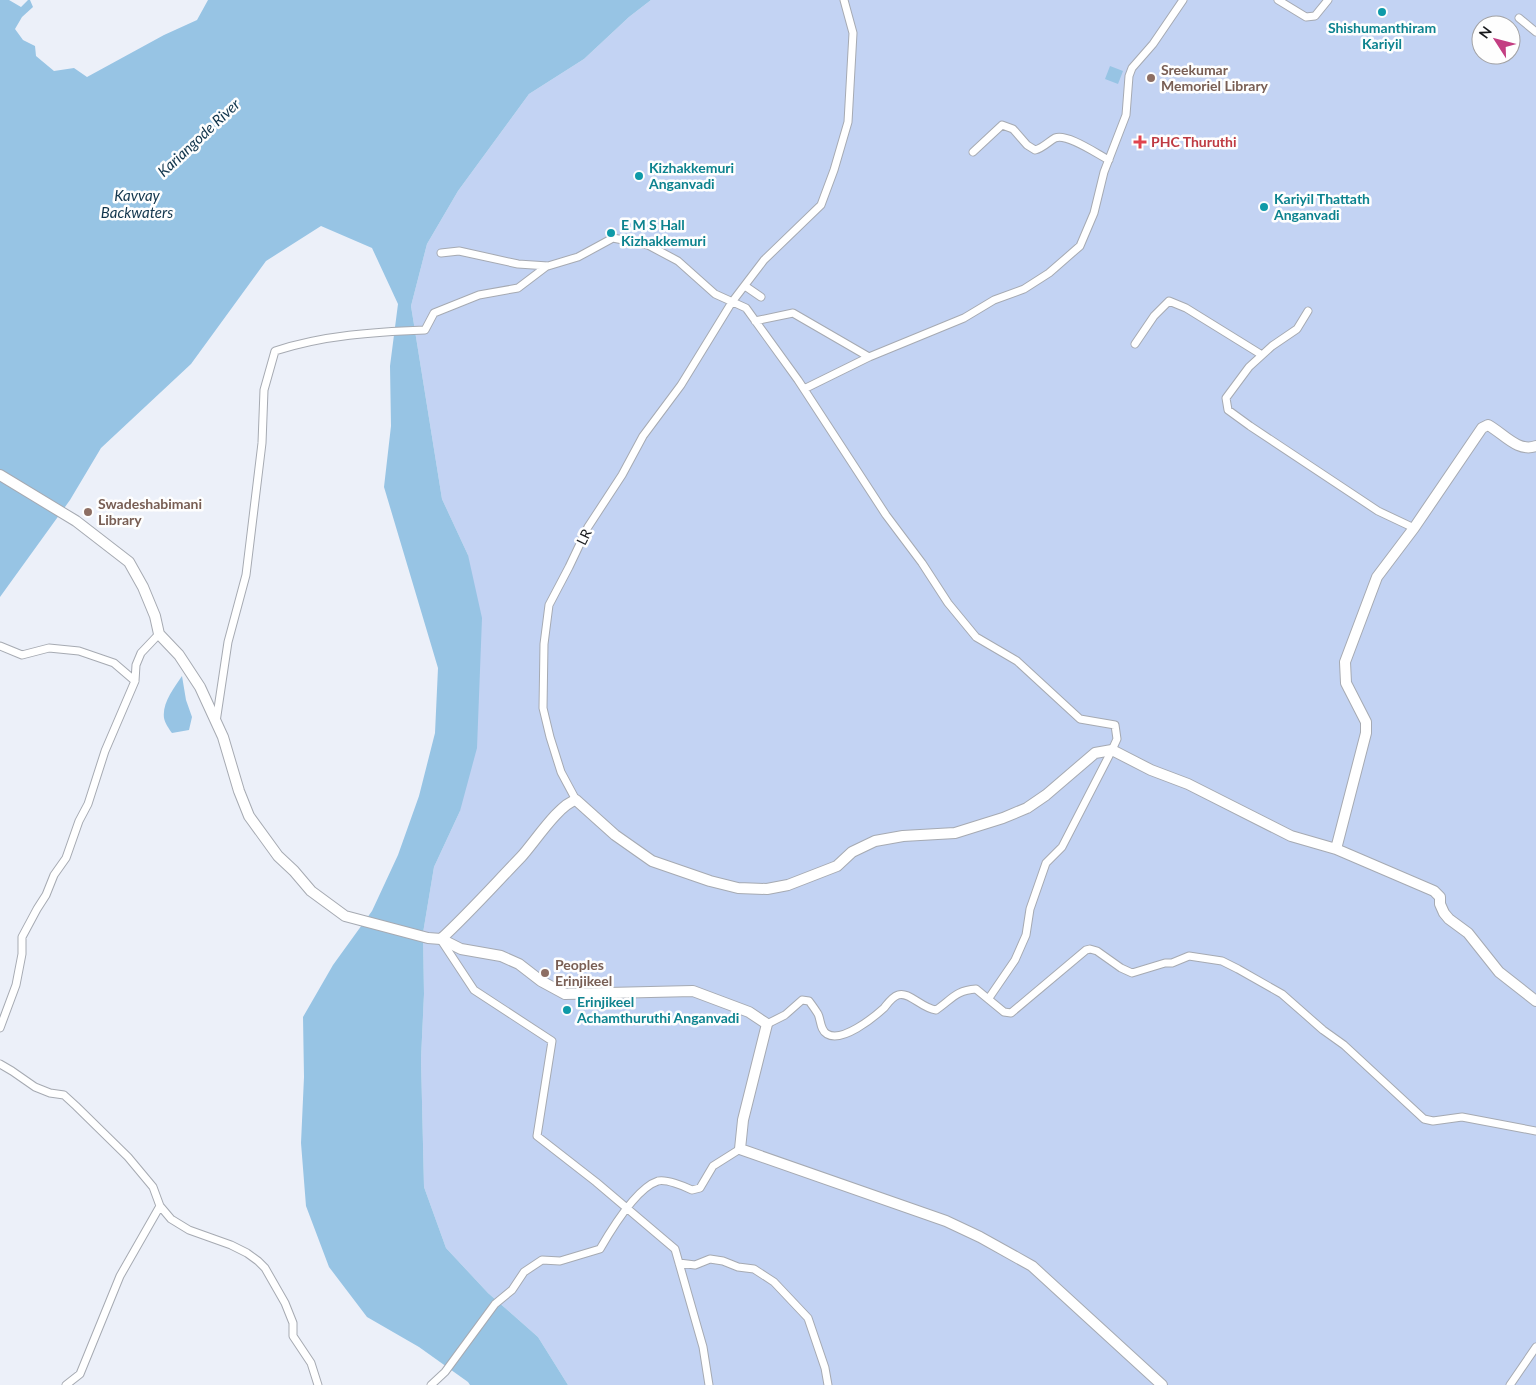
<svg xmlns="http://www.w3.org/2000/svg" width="1536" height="1385" font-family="Lato,sans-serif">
<rect width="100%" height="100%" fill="#ecf0f9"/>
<path fill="#c3d3f3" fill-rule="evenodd" d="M651,0H1536V1385H568L538,1337L488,1293L446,1248L424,1187L421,1059L424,994L423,933L434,867L460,811L468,555L442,499L411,306L427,244L458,191L529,94L584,59L629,17ZM1481,25H1511V55H1481Z"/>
<path fill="#97c4e4" d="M0,0H9L21,7L28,0H30L33,7L22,17L15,29L23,40L35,46L36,56L54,71L74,68L87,77L164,35L197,20L208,0H651L629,17L584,59L529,94L458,191L427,244L411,306L442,499L468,555L482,618L477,748L460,811L434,867L423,933L424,994L421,1059L424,1187L446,1248L488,1293L538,1337L568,1385H470L468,1382L419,1347L367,1317L329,1267L306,1206L301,1143L304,1077L303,1017L333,965L372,911L398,855L419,796L435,733L438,668L384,487L391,426L390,366L398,304L372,248L321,226L266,261L191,364L101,448L70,500L0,597Z
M1110,66L1123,71L1118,84L1105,79Z
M182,676L186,700L192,717L189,730L172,733C169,729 165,723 164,718C162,703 174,688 182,676Z"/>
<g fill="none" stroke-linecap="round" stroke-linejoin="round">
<defs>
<path id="street" d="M1278,0L1306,17L1315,16L1328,0
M1519,18L1536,32
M973,152L1002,125L1013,129L1027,145L1035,150C1043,148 1048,142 1055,138C1067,133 1097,154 1109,160
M441,253L459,251L518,264L548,266L578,257L613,238L648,245L678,261L715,294L746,308L798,380L886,515L922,563L948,603L976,637L1017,661L1080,719L1115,725L1117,739L1112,750L1062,847L1046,863L1030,909L1026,935L1015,960L989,998
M745,286L761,297
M1308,311L1297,329L1272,346L1249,367L1226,398L1228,410L1250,426L1378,511L1414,528
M755,321L793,313L869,357
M1135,344L1154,316L1169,301L1186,308L1262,355
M804,389L869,357L964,318L994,300L1024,289L1049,273L1080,246L1094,213L1104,172L1126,115L1129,76L1132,68L1153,44L1183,0
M0,646L22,655L49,648L79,651L114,663L135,681
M216,722L228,642L246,575L262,443L264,390L275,351C324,335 374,332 425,330L434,313L479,295L518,288L547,266
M576,800L561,772L550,737L543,708L544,644L549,605L569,567L588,527L622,475L643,436L681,385L732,302L764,260L821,205L834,170L848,122L853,33L844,0
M441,940L474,990L552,1041L537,1136L596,1182L675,1249L703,1347L709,1385
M767,1024L785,1015L802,1000L809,1001C812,1005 815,1009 818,1014C821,1020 820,1030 827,1034C842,1043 873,1018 884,1008C888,1003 892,997 898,995C909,991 921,1008 936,1010C951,1000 956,990 976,989L1004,1012L1011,1013L1086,950L1090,949L1097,951L1121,968L1132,973L1165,963H1172L1189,956L1222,961L1238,969L1282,994L1323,1030L1344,1045L1424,1119L1433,1121L1462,1117L1536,1131
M0,1028L16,985L22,954V937L37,909L46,895L54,875L66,858L79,821L88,804L105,751L135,681L136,665L141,653L159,634
M0,1064L12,1071L35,1087L50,1093L64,1095L76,1106L128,1157L153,1187L160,1206L171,1219L189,1230L231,1245L247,1253L258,1261L265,1268L285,1303L293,1323V1336L311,1363L318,1385
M679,1263L695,1265L710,1259L723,1261L738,1267L754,1269L774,1282L808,1318L825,1368L828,1385
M66,1385L80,1374L120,1276L160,1206
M431,1385L445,1372L495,1304L512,1290L524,1272L542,1260L560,1261L600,1249C611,1230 636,1188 658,1181C666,1179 684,1186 692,1190L700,1188L713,1166L740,1149
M1510,1385L1536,1347"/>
<path id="secondary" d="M0,475L76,521L129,562L143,587L155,616L159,634L179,655L200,687L223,737L239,791L249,816L278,856L294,871L311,891L345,916L428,938L441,939L461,949L501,956L519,964L541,981L565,994L693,991L749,1012L767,1024L743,1120L740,1149L946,1221L980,1237L1032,1266L1162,1385
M1336,849L1366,733V722L1346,683L1345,662L1377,577L1414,528L1482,428L1488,425C1503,433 1518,453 1536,446
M441,939C469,913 494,885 521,857C534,843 559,804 576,800L615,835L652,861L710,881L738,888L767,889L788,885L837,866L852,852L875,841L903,836L955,833L1003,818L1027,808L1046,795L1095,753L1112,750L1151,770L1188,784L1291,836L1336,849L1434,891L1440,897V904L1444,913L1449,919L1468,933L1499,972L1536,1001"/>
</defs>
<use href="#street" stroke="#a6aab2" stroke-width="9"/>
<use href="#secondary" stroke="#a6aab2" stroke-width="12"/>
<use href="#street" stroke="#fff" stroke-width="7"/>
<use href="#secondary" stroke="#fff" stroke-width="10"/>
</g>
<g fill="#0f9aa8" stroke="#fefefe" stroke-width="2">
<circle cx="1382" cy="12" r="5"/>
<circle cx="639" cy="176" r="5"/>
<circle cx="1264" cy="207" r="5"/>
<circle cx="611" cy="233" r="5"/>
<circle cx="567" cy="1010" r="5"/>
</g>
<g fill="#8d6e63" stroke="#fefefe" stroke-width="2">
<circle cx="1151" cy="78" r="5"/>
<circle cx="88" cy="512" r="5"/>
<circle cx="545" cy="973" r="5"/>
</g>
<path fill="#e0444e" stroke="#fefefe" stroke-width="2" d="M1137.5 134.5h5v5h5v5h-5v5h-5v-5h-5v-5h5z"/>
<g text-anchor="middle" stroke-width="5" stroke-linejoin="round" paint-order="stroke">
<g font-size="14" font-weight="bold" fill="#0d838f" stroke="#fefefe" text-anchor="start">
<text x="1382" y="33" text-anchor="middle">Shishumanthiram<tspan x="1382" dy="16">Kariyil</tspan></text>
<text x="649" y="173">Kizhakkemuri<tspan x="649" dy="16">Anganvadi</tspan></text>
<text x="1274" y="204">Kariyil Thattath<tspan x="1274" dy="16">Anganvadi</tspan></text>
<text x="621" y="230">E M S Hall<tspan x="621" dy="16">Kizhakkemuri</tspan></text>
<text x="577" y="1007">Erinjikeel<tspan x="577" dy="16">Achamthuruthi Anganvadi</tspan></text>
</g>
<g font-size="14" font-weight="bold" fill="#785e54" stroke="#fefefe" text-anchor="start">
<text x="1161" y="75">Sreekumar<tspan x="1161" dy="16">Memoriel Library</tspan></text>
<text x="98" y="509">Swadeshabimani<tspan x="98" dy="16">Library</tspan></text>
<text x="555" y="970">Peoples<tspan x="555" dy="16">Erinjikeel</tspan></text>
</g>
<g font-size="14" font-weight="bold" fill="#be3a42" stroke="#fefefe" text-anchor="start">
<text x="1151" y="147">PHC Thuruthi</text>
</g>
<g font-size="14" fill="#17191c" stroke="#fefefe">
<text transform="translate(584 537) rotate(-64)" y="5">LR</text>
</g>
<g font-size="15" font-style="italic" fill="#11354c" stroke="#fefefe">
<text transform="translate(199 138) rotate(-43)" y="5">Kariangode River</text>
<text x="137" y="201">Kavvay<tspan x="137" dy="17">Backwaters</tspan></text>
</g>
</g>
<g transform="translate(1496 40) rotate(306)"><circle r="24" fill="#fefefe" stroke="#a2a2a4"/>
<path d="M0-4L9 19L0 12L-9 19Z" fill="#c33e82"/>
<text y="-8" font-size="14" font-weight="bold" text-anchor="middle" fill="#17191c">N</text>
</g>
</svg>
